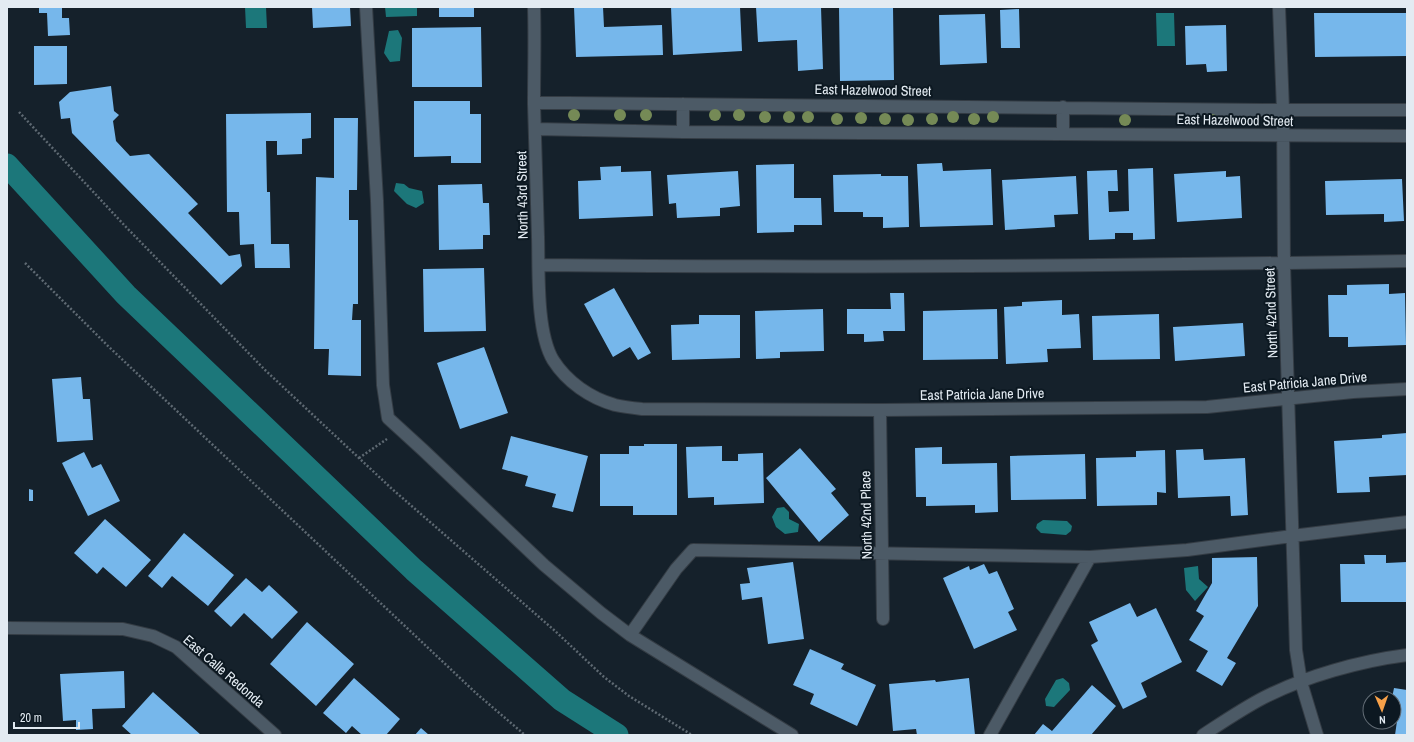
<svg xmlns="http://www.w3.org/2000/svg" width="1414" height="742" font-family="'Archivo Narrow',sans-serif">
<rect width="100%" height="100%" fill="#15212b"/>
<path fill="#1c777a" d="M245,7H266L267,28H246Z
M385,7H417V16L386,17Z
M1156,13H1174L1175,46H1157Z
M398,30L402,38L400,61L390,62L384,53L389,31Z
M396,183L404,184L409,188L422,191L424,203L416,208L407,204L394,191Z
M784,507L789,512V519L799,524L798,532L785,534L776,527L772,517L777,508Z
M1043,520L1067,521L1072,526L1071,531L1066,535L1041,533L1036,528L1037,524Z
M1198,566L1199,579L1208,587L1195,601L1186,590L1184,568Z
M1063,678L1069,683L1070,690L1054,707L1046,706L1045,699L1056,680Z"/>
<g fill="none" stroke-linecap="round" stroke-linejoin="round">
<path stroke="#1c777a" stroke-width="23" d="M7,165L126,295L414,570L562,700L617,735"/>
</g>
<path fill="#76b7eb" d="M39,7H62V18H69L70,35L48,36L47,13H39Z
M312,7H350L351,26L313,28Z
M439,7H474V17H439Z
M574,7H603L604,27L662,25L663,55L576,57Z
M671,7H690V8L740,7L742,51L673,55Z
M756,7H821L823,69L798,71L797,40L758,42Z
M839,7H893L894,80L840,81Z
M1019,9L1020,48H1001L1000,10Z
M1314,13H1407V56L1315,57Z
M985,14L987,63L940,65L939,15Z
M1226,25L1227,71L1207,72L1206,64L1186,65L1185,26Z
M481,27L482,87H412V28Z
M34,46H67V84L34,85Z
M111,86L114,111L119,115L113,121L116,141L130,156L149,154L198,204L188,213L229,256L240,254L242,266L221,285L72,133L70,118L61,119L59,102L70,92Z
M414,101H470V114H481V163H451V156L414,157Z
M311,113V138L302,139V154L277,155V141H266L267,192H270L271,244H289L290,268H255L254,244L240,245L239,212H227L226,114Z
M334,118H358L357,190H349V220H358V304H353L352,320H361V376L328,375L329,349H314L316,177L334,178Z
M942,163L943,171L991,169L993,225L920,227L917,164Z
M794,164V198H821L822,225H794V232L757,233L756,165Z
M621,166V172L651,171L653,216L579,219L578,181L601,180L600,167Z
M1153,168L1155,239L1133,240V233H1115V239L1089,240L1087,171L1117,170L1118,191H1108L1109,212L1129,211L1128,169Z
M738,171L740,206L720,208V216L677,218L676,203L669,204L667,175Z
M1226,171V177L1240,176L1242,218L1177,222L1174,174Z
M881,174V176H908L909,227L883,228V217H863V212H834L833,175Z
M1076,176L1078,214L1054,215L1055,227L1005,230L1002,180Z
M1402,179L1404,221L1384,222V214L1326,215L1325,181Z
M482,184L483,203H489L490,235H483V249L439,250L438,185Z
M484,268L486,331L424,332L423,269Z
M1389,284V294L1405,293L1406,345L1348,347V337H1329L1328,295H1347V285Z
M614,288L651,353L638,360L630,347L613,357L584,304Z
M890,293H904L905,331H883L884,341L864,342V334H847V309H891Z
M1062,300V315L1079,314L1081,348L1047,349L1048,362L1006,364L1004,307L1022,306V302Z
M823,309L824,351L780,352V358L756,359L755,311Z
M997,309L998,359L923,360V311Z
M1159,314L1160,359L1093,360L1092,316Z
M699,315H740V358L672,360L671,325L699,324Z
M1243,323L1245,356L1175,361L1173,327Z
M484,347L508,413L460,429L437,363Z
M81,377L83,399H90L93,440L57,442L52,379Z
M1407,433V475L1369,477L1370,492L1337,493L1334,441L1382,438V435Z
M511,436L588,456L573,512L552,507L556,494L525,486L528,476L502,469Z
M644,444H677V515H633V506H600V454H629V446H644Z
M722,446V461H738V454L763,453L764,503L714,505V497L688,498L686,447Z
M942,447V464L997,463L998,512L975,513V505L926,506V497H916L915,448Z
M800,448L836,489L831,493L849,515L819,542L766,478Z
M1203,449L1204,460L1245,458L1248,515L1231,516L1230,496L1178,498L1176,450Z
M1165,450L1166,493L1157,492V505L1097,506L1096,458L1136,457V451Z
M84,452L92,468L101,464L120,501L88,516L62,463Z
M1085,454L1086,499L1011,500L1010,456Z
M29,489L33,490V501H29Z
M105,519L151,560L126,587L103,567L97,574L74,553Z
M184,533L234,575L208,606L172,576L162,588L148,576Z
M1364,555H1386V563L1407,562V602H1341L1340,564H1365Z
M1257,557L1258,606L1227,658L1236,663L1222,686L1196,671L1208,651L1189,640L1204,616L1196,611L1212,583V558Z
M793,562L804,639L768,644L762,597L742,600L740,584L750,583L747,568Z
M984,564L989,574L997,571L1014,609L1008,612L1017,630L974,649L943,578L969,566L970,570Z
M246,578L262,592L269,585L298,612L272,639L244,613L231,627L214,611Z
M1130,603L1137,617L1156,608L1182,662L1141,683L1147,697L1123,709L1091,645L1098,641L1089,622Z
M307,622L354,664L316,706L270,664Z
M810,649L844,664L841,669L876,685L857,726L810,704L814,694L793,685Z
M124,671L125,708L92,709L93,729L76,730V720L63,721L60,674Z
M354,678L400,719L386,735H362L352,726L346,733L323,713Z
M969,678L975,735H917L916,729L893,731L889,684L935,680L936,682Z
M1092,685L1116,706L1091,735H1034L1043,724L1052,731Z
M1394,688L1407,690V735H1395L1397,721H1394V698H1392Z
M153,692L201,735H132L122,726Z
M421,728L429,735H415Z"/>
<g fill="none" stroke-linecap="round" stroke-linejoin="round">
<defs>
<path id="minor" d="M366,7L377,201L383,385L388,418L423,450L544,565L601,613L630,635L792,735
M534,7C535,39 534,72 534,104C535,148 537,193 538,237C539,271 536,331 553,360C567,382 590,398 615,405C624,407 633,408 642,409L880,410L1207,407L1353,392L1407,389
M1279,7L1283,110L1284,264L1296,650L1301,682L1317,735
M534,103H568L1263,110H1407
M683,104V132
M535,129L683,132L1407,136
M1063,133V107
M539,265C828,268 1118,266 1407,261
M880,410L883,619
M7,628L123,629L153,636L176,647L275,735
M630,635L676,569L693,550L1090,557L1187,550L1292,536L1407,522
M990,735L1090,557
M1203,735C1223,722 1242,709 1263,698C1306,676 1360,661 1407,655"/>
</defs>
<use href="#minor" stroke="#343c44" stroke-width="14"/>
<path stroke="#5e6972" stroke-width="2.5" stroke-dasharray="2 2" stroke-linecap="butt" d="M19,112L126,227L265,370L391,488L554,630L604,677L629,696L692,735
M25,263L109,347L477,694L525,735
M359,458L387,439"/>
<use href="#minor" stroke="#4c5a66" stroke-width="12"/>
</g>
<g fill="#758a56">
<circle cx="574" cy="115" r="6"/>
<circle cx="620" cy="115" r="6"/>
<circle cx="646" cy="115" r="6"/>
<circle cx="715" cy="115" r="6"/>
<circle cx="739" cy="115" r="6"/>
<circle cx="765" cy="117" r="6"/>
<circle cx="789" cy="117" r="6"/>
<circle cx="808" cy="117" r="6"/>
<circle cx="953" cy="117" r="6"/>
<circle cx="993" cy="117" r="6"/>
<circle cx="861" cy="118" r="6"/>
<circle cx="837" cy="119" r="6"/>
<circle cx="885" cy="119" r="6"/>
<circle cx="932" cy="119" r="6"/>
<circle cx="974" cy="119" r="6"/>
<circle cx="908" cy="120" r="6"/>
<circle cx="1125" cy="120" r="6"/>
<circle cx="1212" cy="120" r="6"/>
</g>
<g text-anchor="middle" stroke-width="4" stroke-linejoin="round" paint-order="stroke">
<g font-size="14" fill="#e3ebf2" stroke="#0c1821">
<text transform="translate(873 90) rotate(1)" y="5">East Hazelwood Street</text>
<text transform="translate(1235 120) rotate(1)" y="5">East Hazelwood Street</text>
<text transform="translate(522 195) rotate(-91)" y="5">North 43rd Street</text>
<text transform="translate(1271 313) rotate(-92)" y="5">North 42nd Street</text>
<text transform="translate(1305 382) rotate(-5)" y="5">East Patricia Jane Drive</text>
<text transform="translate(982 394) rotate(-1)" y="5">East Patricia Jane Drive</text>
<text transform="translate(866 515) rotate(-91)" y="5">North 42nd Place</text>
<text transform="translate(224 671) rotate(41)" y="5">East Calle Redonda</text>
</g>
</g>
<rect width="1414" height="742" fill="none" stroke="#e3ebf2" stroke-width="16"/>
<g transform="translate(1382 710) rotate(178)"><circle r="19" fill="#0c1821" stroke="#626c75"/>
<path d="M0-3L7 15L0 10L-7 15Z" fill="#f7a149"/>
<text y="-6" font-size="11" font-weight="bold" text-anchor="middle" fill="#e3ebf2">N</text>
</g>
<path d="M14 722v6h65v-6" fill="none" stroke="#e3ebf2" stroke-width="2"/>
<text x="20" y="722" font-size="12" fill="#e3ebf2" stroke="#0c1821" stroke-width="3" paint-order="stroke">20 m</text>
</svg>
